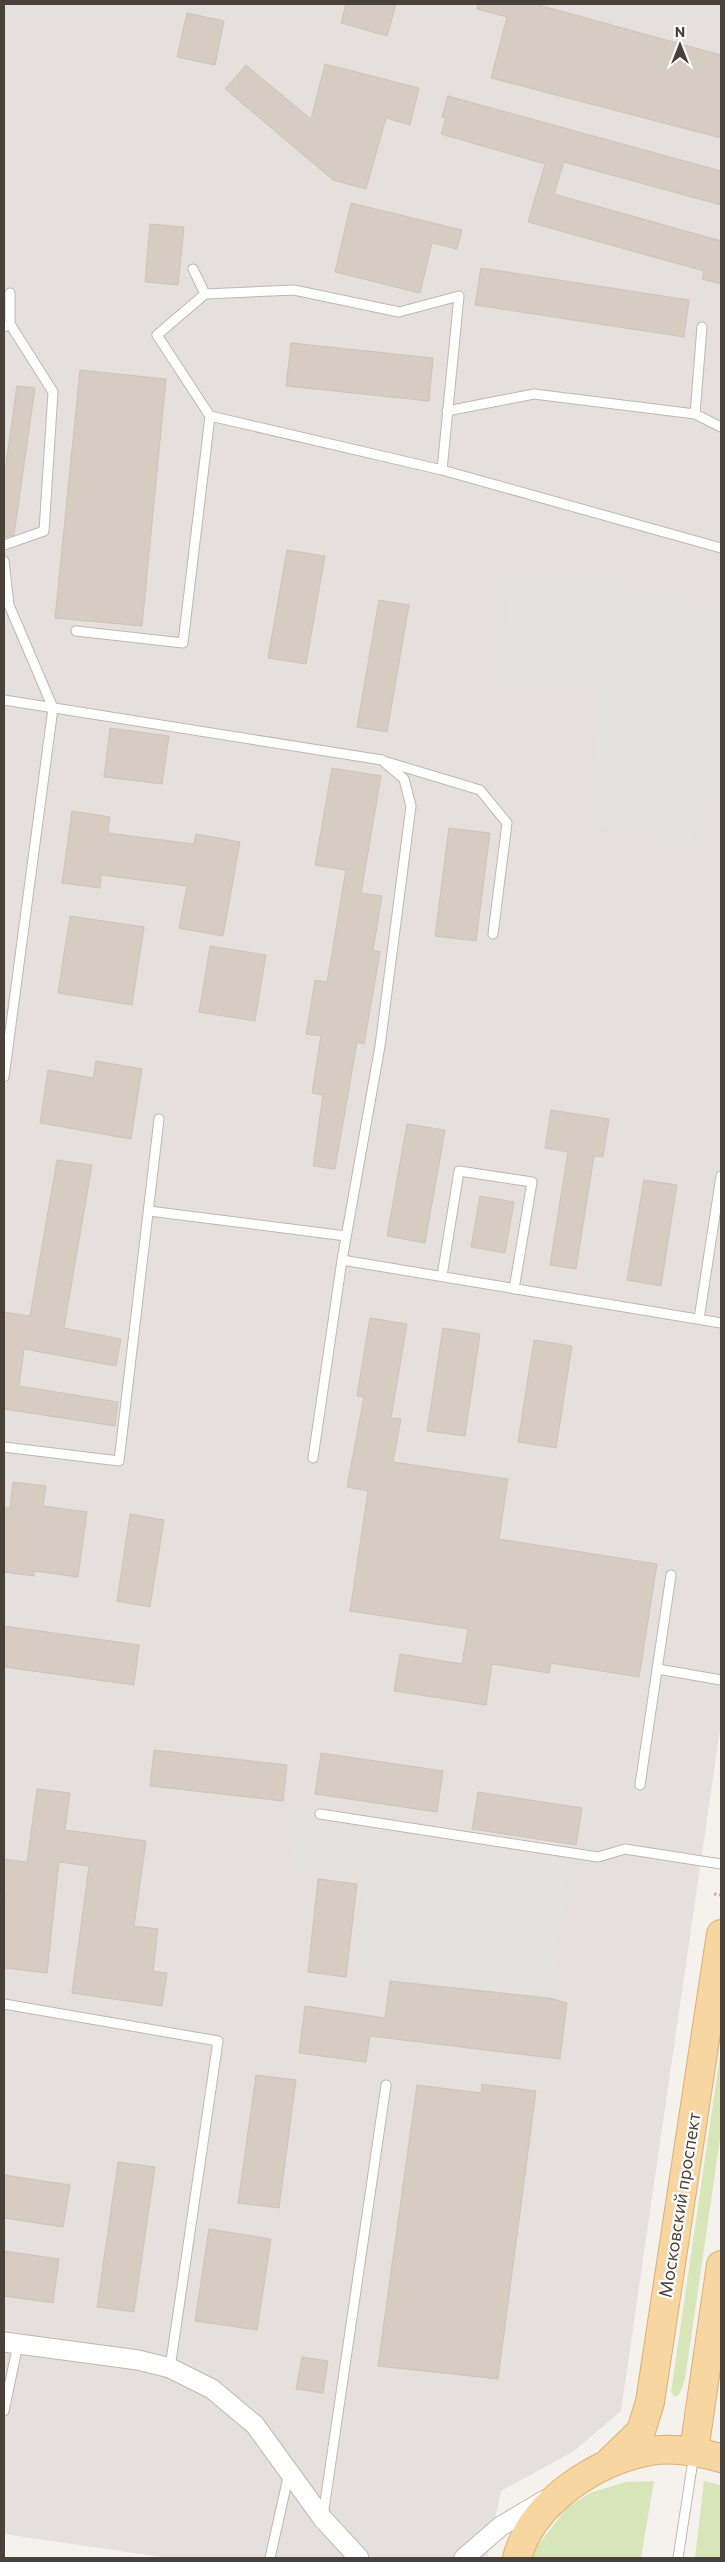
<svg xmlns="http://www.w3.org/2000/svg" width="725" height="2562" font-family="Commissioner,sans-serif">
<rect width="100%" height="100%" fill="#f5f1ec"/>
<path fill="#e5e0dd" d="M4,4H721V1723L621,2411L574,2451L501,2491L487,2558H168L4,2534Z"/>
<path fill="#d6e6b8" d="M721,2049V2132L685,2379L680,2393L675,2397L671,2392Z
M654,2481L641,2558H532L535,2549L567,2508L590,2493L625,2482Z
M704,2481L721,2485V2558H695Z"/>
<path fill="#e4e2df" d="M508,576L590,582L721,617V800H697L693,842L591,823L597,687H503Z
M298,1819L569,1860L549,1998L365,1972L354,1956L365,1880L292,1870Z"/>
<path fill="#d6ccc2" stroke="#d0c3b5" d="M346,4H396L387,36L341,23Z
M478,4H535L721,55V138L491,78L507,17L477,9Z
M187,13L224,21L215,65L177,57Z
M325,64L419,88L410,125L386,118L366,189L333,180L225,89L246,65L311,119Z
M448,96L721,171V205L564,162L554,194L721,241V284L702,279L704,271L528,222L545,164L441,134L446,118L442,117Z
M351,203L462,230L457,249L432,243L420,293L335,272Z
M150,224L184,227L178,285L145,282Z
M481,268L689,300L684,337L475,305Z
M291,343L433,358L429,401L286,386Z
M80,370L166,379L142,626L55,618Z
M17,386L35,388L14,535L4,537V478Z
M287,550L325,556L306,664L268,658Z
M379,600L409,605L387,732L357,727Z
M110,728L169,736L162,784L104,777Z
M332,768L381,776L361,893L382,896L373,950L380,952L364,1044L357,1042L335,1169L313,1166L323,1095L312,1093L321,1036L306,1034L315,980L327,982L346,870L315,865Z
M72,811L110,817L108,833L194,844L196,834L240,842L223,936L179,928L187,886L101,875L100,888L62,883Z
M449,828L490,833L476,941L435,936Z
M70,916L144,927L132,1005L58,993Z
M210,946L266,955L255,1021L199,1012Z
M96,1061L142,1069L131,1139L40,1123L48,1070L93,1078Z
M551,1110L609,1119L603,1157L594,1156L576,1269L550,1265L568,1152L545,1148Z
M407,1124L445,1130L425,1243L387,1236Z
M57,1160L92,1165L64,1328L121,1339L116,1366L24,1349L19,1386L118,1402L115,1426L4,1409V1312L30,1316Z
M644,1180L677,1185L661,1286L627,1280Z
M480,1196L514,1202L505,1253L471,1247Z
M370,1318L407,1324L391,1418L401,1419L393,1462L508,1479L499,1539L657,1564L639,1677L551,1663L549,1673L492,1664L486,1705L394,1691L400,1654L462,1664L468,1629L350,1611L368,1491L347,1487L364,1397L357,1396Z
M443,1328L480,1334L465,1436L427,1431Z
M534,1340L572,1346L556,1448L518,1442Z
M13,1482L46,1486L43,1506L87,1512L78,1577L34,1571V1576L4,1572V1508H10Z
M130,1514L164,1520L150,1607L117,1601Z
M4,1626L139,1645L134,1685L4,1667Z
M154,1750L287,1765L283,1801L150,1786Z
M321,1753L443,1771L437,1812L315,1794Z
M37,1789L70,1793L65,1830L146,1841L134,1926L158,1929L153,1971L167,1973L162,2006L72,1993L89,1866L59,1862L47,1973L4,1968V1916L6,1893H4V1859L27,1862Z
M478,1792L582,1808L576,1845L472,1829Z
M318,1879L357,1884L346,1977L308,1972Z
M390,1981L549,1998L567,2003L560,2059L370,2036L366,2062L299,2053L305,2006L385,2018Z
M256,2075L296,2080L279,2208L238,2203Z
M482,2084L536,2091L498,2379L378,2366L417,2085L481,2093Z
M118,2162L155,2167L134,2312L97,2307Z
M4,2175L70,2185L63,2227L4,2218Z
M209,2229L271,2239L257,2330L195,2321Z
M4,2251L59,2259L53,2303L4,2296Z
M302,2357L328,2361L323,2393L296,2389Z"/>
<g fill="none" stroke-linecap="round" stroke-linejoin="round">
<defs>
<path id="lane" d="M193,269L205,294L157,335L210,416
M205,294L294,290L399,312L459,296L442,470
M4,327L10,324V293
M447,411L534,394L695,414L702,327
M695,414L721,427
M4,545L44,531L53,392L10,324
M4,561L9,605L53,708L4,1077
M76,631L183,643L210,416L442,470L721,548
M4,700L382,760L404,779L411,806L380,1046L342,1260L313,1458
M387,762L480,790L507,823L493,934
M149,1211L346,1236
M342,1260L721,1323
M442,1276L459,1171L532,1182L514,1289
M699,1319L721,1176
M4,1447L119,1461L159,1119
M658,1669L721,1680
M640,1785L671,1575
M320,1814L598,1857L625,1849L721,1864
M4,2004L218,2041L170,2368
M4,2411L18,2344
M323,2516L386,2085
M270,2558L289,2473
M678,2558L694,2454"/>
<path id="street" d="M4,2342L138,2360L170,2368L212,2389L255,2425L323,2519L359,2558
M464,2558L501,2526L545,2500"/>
<path id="primary" d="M694,2451L721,2265
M610,2461L641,2431L650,2402L721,1934
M517,2558C532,2502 596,2461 650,2451C673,2447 699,2452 721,2458"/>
</defs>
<use href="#lane" stroke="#c0b8ae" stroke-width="11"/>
<use href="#street" stroke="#c0b8ae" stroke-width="21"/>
<use href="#primary" stroke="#dcb172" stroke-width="30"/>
<path stroke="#c1b2a1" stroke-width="3" stroke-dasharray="2.5 2.5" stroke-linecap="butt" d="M714,1894L721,1895"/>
<use href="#lane" stroke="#fff" stroke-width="9"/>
<use href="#street" stroke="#fff" stroke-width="19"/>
<use href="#primary" stroke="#f7d6a2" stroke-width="28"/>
</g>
<g text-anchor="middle" stroke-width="4.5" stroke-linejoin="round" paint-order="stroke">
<g font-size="18" fill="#49413a" stroke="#fff">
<text transform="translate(680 2205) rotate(-81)" y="6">Московский проспект</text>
</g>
</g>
<rect width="725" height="2562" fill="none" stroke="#49413a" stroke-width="10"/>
<g transform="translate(680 45)" stroke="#ffffff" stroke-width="4" paint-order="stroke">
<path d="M0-4L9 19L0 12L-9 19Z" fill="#49413a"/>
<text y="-8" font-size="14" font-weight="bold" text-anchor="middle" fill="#49413a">N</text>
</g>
</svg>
